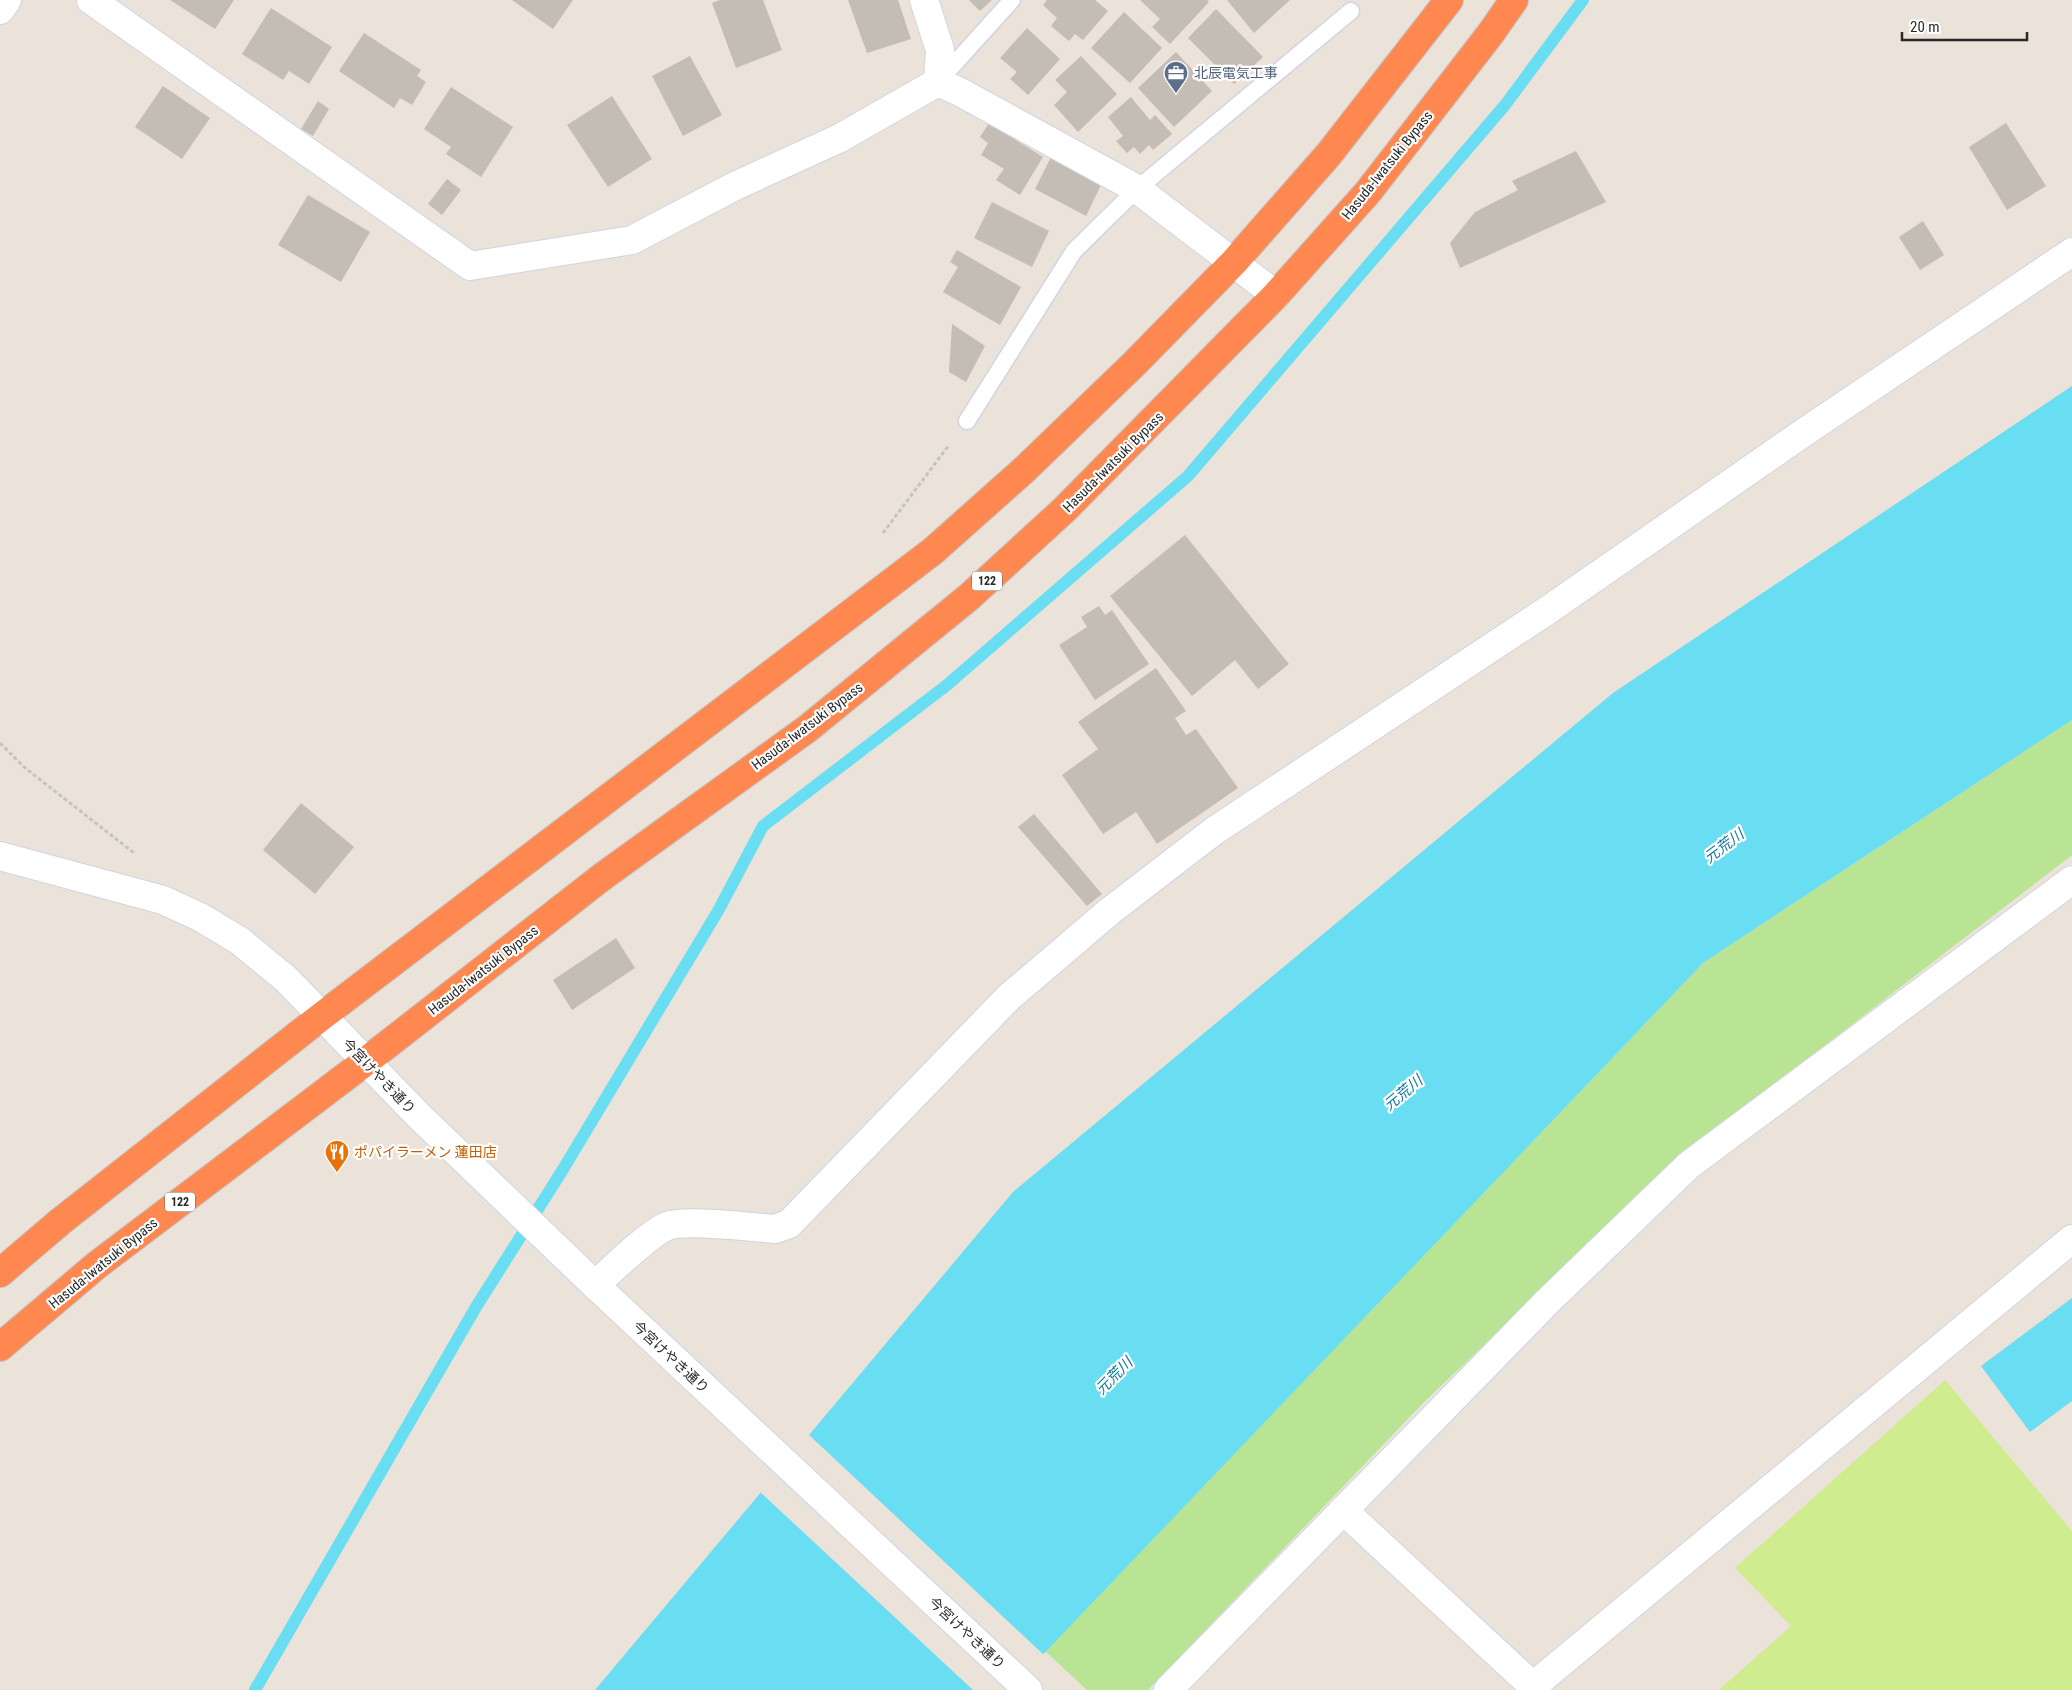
<svg xmlns="http://www.w3.org/2000/svg" width="2072" height="1690" font-family="'Roboto Condensed','Noto Sans JP',sans-serif">
<rect width="100%" height="100%" fill="#ebe2da"/>
<path fill="#b8e494" d="M2072,720V855L1690,1149L1424,1402L1148,1690H1087L1045,1651L1703,963Z"/>
<path fill="#cfec8f" d="M1945,1380L2072,1531V1690H1719L1791,1626L1735,1568Z"/>
<path fill="#69ddf1" d="M2072,386V720L1703,963L1009,1690H595L1013,1192L1613,693Z
M2072,1298V1401L2030,1432L1981,1366Z"/>
<path fill="#ebe2da" d="M807,1433L1044,1655L1012,1690H973L759,1491Z"/>
<g fill="none" stroke-linecap="round" stroke-linejoin="round">
<path stroke="#69ddf1" stroke-width="12" d="M255,1690L476,1307L562,1171L718,911L763,826L947,685L1188,476L1505,105L1583,0"/>
</g>
<path fill="#c4bdb5" d="M170,0H234L215,29Z
M512,0H573L553,29Z
M720,0H763L782,50L736,68L712,3Z
M848,0H898L911,39L867,53Z
M969,0H992L980,11Z
M1047,0H1095L1108,11L1083,40L1075,34L1069,41L1051,26L1057,18L1043,5Z
M1140,0H1207L1209,2L1170,44L1152,27L1160,19Z
M1227,0H1290L1254,33Z
M271,8L332,47L309,84L289,71L283,80L242,54Z
M1216,9L1263,57L1234,84L1188,38Z
M1124,12L1162,48L1130,83L1091,48Z
M1027,28L1060,59L1028,95L1010,79L1017,72L1000,58Z
M364,33L421,70L417,76L426,82L412,105L400,98L394,108L339,71Z
M1176,52L1212,91L1174,127L1138,88Z
M690,56L722,115L683,136L652,76Z
M1081,56L1117,94L1078,132L1054,105L1067,92L1055,80Z
M163,86L210,118L182,159L135,127Z
M451,87L513,127L481,177L446,154L451,147L424,129Z
M612,96L652,159L608,187L567,125Z
M1131,97L1150,120L1155,115L1172,134L1153,150L1149,145L1140,154L1134,147L1127,153L1116,141L1123,136L1108,117Z
M318,101L329,109L313,136L301,129Z
M989,123L1043,157L1020,195L996,180L1004,169L981,155L988,143L980,137Z
M2006,123L2046,186L2007,210L1969,147Z
M1576,151L1606,202L1460,268L1450,243L1475,212L1518,190L1512,181Z
M1051,157L1102,183L1086,216L1035,189Z
M447,179L461,190L442,215L428,204Z
M308,195L370,232L341,282L278,245Z
M992,202L1049,231L1032,267L974,238Z
M1923,221L1944,255L1920,270L1899,237Z
M957,250L1021,287L1000,325L943,292L958,267L950,262Z
M952,324L985,346L966,382L949,372Z
M1185,535L1289,664L1258,689L1235,660L1192,696L1110,596Z
M1099,606L1105,615L1112,610L1149,664L1095,700L1059,645L1087,627L1081,617Z
M1156,668L1186,711L1175,718L1186,735L1196,729L1238,788L1157,844L1136,812L1103,834L1062,775L1098,749L1078,722Z
M301,803L354,847L315,894L263,850Z
M1034,814L1102,894L1087,906L1018,827Z
M616,938L635,968L572,1010L553,980Z"/>
<g fill="none" stroke-linecap="round" stroke-linejoin="round">
<defs>
<path id="lane" d="M938,82L1012,0
M967,421L1074,251L1137,189L1351,11"/>
<path id="street" d="M91,0L470,266L632,240L735,186L840,138L938,82L960,92L1137,189L1276,295
M924,0L940,50L938,82
M0,10L7,0
M595,1285C612,1270 648,1234 667,1226C685,1219 752,1227 775,1229L789,1224L1009,997L1110,911L1214,831L1548,610L1806,431L2072,252
M1343,1510L1537,1690
M1533,1686L2072,1239
M1168,1690L1547,1302L1689,1165L2072,880"/>
<path id="secondary" d="M0,856L163,900L200,917L240,941L286,979L420,1117L595,1285L1028,1690"/>
<path id="highway" d="M0,1273L61,1221L322,1016L933,551L1024,470L1135,363L1234,262L1329,154L1449,0
M0,1347L97,1265L365,1062L602,877L807,729L969,597L1064,510L1276,295L1368,192L1491,33L1514,0"/>
</defs>
<use href="#lane" stroke="#cfd5e2" stroke-width="19"/>
<use href="#street" stroke="#cfd5e2" stroke-width="30"/>
<use href="#secondary" stroke="#cfd5e2" stroke-width="30"/>
<use href="#highway" stroke="#c3c3c3" stroke-width="30"/>
<path stroke="#c3c3c3" stroke-width="3" stroke-dasharray="4 2.5" stroke-linecap="butt" d="M883,533L949,445
M0,743L24,767L134,853"/>
<use href="#lane" stroke="#fff" stroke-width="16"/>
<use href="#street" stroke="#fff" stroke-width="28"/>
<use href="#secondary" stroke="#fff" stroke-width="28"/>
<use href="#highway" stroke="#ff8851" stroke-width="28"/>
</g>
<defs>
<symbol id="office-pin" viewBox="-11 -11 22 30"><path d="M0 17L-7.5 6A9.5 9.5 0 1 1 7.5 6Z" fill="#5c6f8a" stroke="#fff"/><path d="M-6-3h4V-5.5h4V-3h4V5H-6ZM-1-4.5V-3h2v-1.5ZM-6 0V1H6V0Z" fill="#fff"/></symbol>
<symbol id="restaurant-pin" viewBox="-11 -11 22 30"><path d="M0 17L-7.5 6A9.5 9.5 0 1 1 7.5 6Z" fill="#e8710a" stroke="#fff"/><path d="M-5-6h1v4h1v-4h1v4h1v-4h1v5L-1.5 .5V6h-2V.5L-5-1ZM5-6V6H3V1.5H1.5Q1.5-4 5-6Z" fill="#fff"/></symbol>
</defs>
<g fill-rule="evenodd">
<use href="#office-pin" x="1162" y="59" width="28" height="38"/>
<use href="#restaurant-pin" x="323" y="1138" width="28" height="38"/>
</g>
<g text-anchor="middle" stroke-width="4.5" stroke-linejoin="round" paint-order="stroke">
<g fill="#fff" stroke="#696969" stroke-width="1">
<rect x="972" y="571.5" width="30" height="19" rx="4"/>
<rect x="165" y="1192.5" width="30" height="19" rx="4"/>
</g>
<g font-size="12" font-weight="bold" fill="#292929">
<text x="987" y="585">122</text>
<text x="180" y="1206">122</text>
</g>
<g font-size="14" fill="#4e5e75" stroke="#fff" text-anchor="start">
<text x="1194" y="78">北辰電気工事</text>
</g>
<g font-size="14" fill="#292929" stroke="#fff">
<text transform="translate(1387 165) rotate(-51)" y="5">Hasuda-Iwatsuki Bypass</text>
<text transform="translate(1113 462) rotate(-45)" y="5">Hasuda-Iwatsuki Bypass</text>
<text transform="translate(807 726) rotate(-37)" y="5">Hasuda-Iwatsuki Bypass</text>
<text transform="translate(483 970) rotate(-38)" y="5">Hasuda-Iwatsuki Bypass</text>
<text transform="translate(379 1076) rotate(46)" y="5">今宮けやき通り</text>
<text transform="translate(103 1263) rotate(-39)" y="5">Hasuda-Iwatsuki Bypass</text>
<text transform="translate(671 1357) rotate(43)" y="5">今宮けやき通り</text>
<text transform="translate(967 1633) rotate(43)" y="5">今宮けやき通り</text>
</g>
<g font-size="14" fill="#c56008" stroke="#fff" text-anchor="start">
<text x="354" y="1157">ポパイラーメン 蓮田店</text>
</g>
<g font-size="15" font-style="italic" fill="#0a7a9b" stroke="#fff">
<text transform="translate(1724 846) rotate(-37)" y="5">元荒川</text>
<text transform="translate(1403 1093) rotate(-40)" y="5">元荒川</text>
<text transform="translate(1114 1376) rotate(-45)" y="5">元荒川</text>
</g>
</g>
<path d="M1902 32v8h125v-8" fill="none" stroke="#292929" stroke-width="2.5"/>
<text x="1910" y="32" font-size="15" fill="#292929" stroke="#ffffff" stroke-width="4" paint-order="stroke">20 m</text>
</svg>
